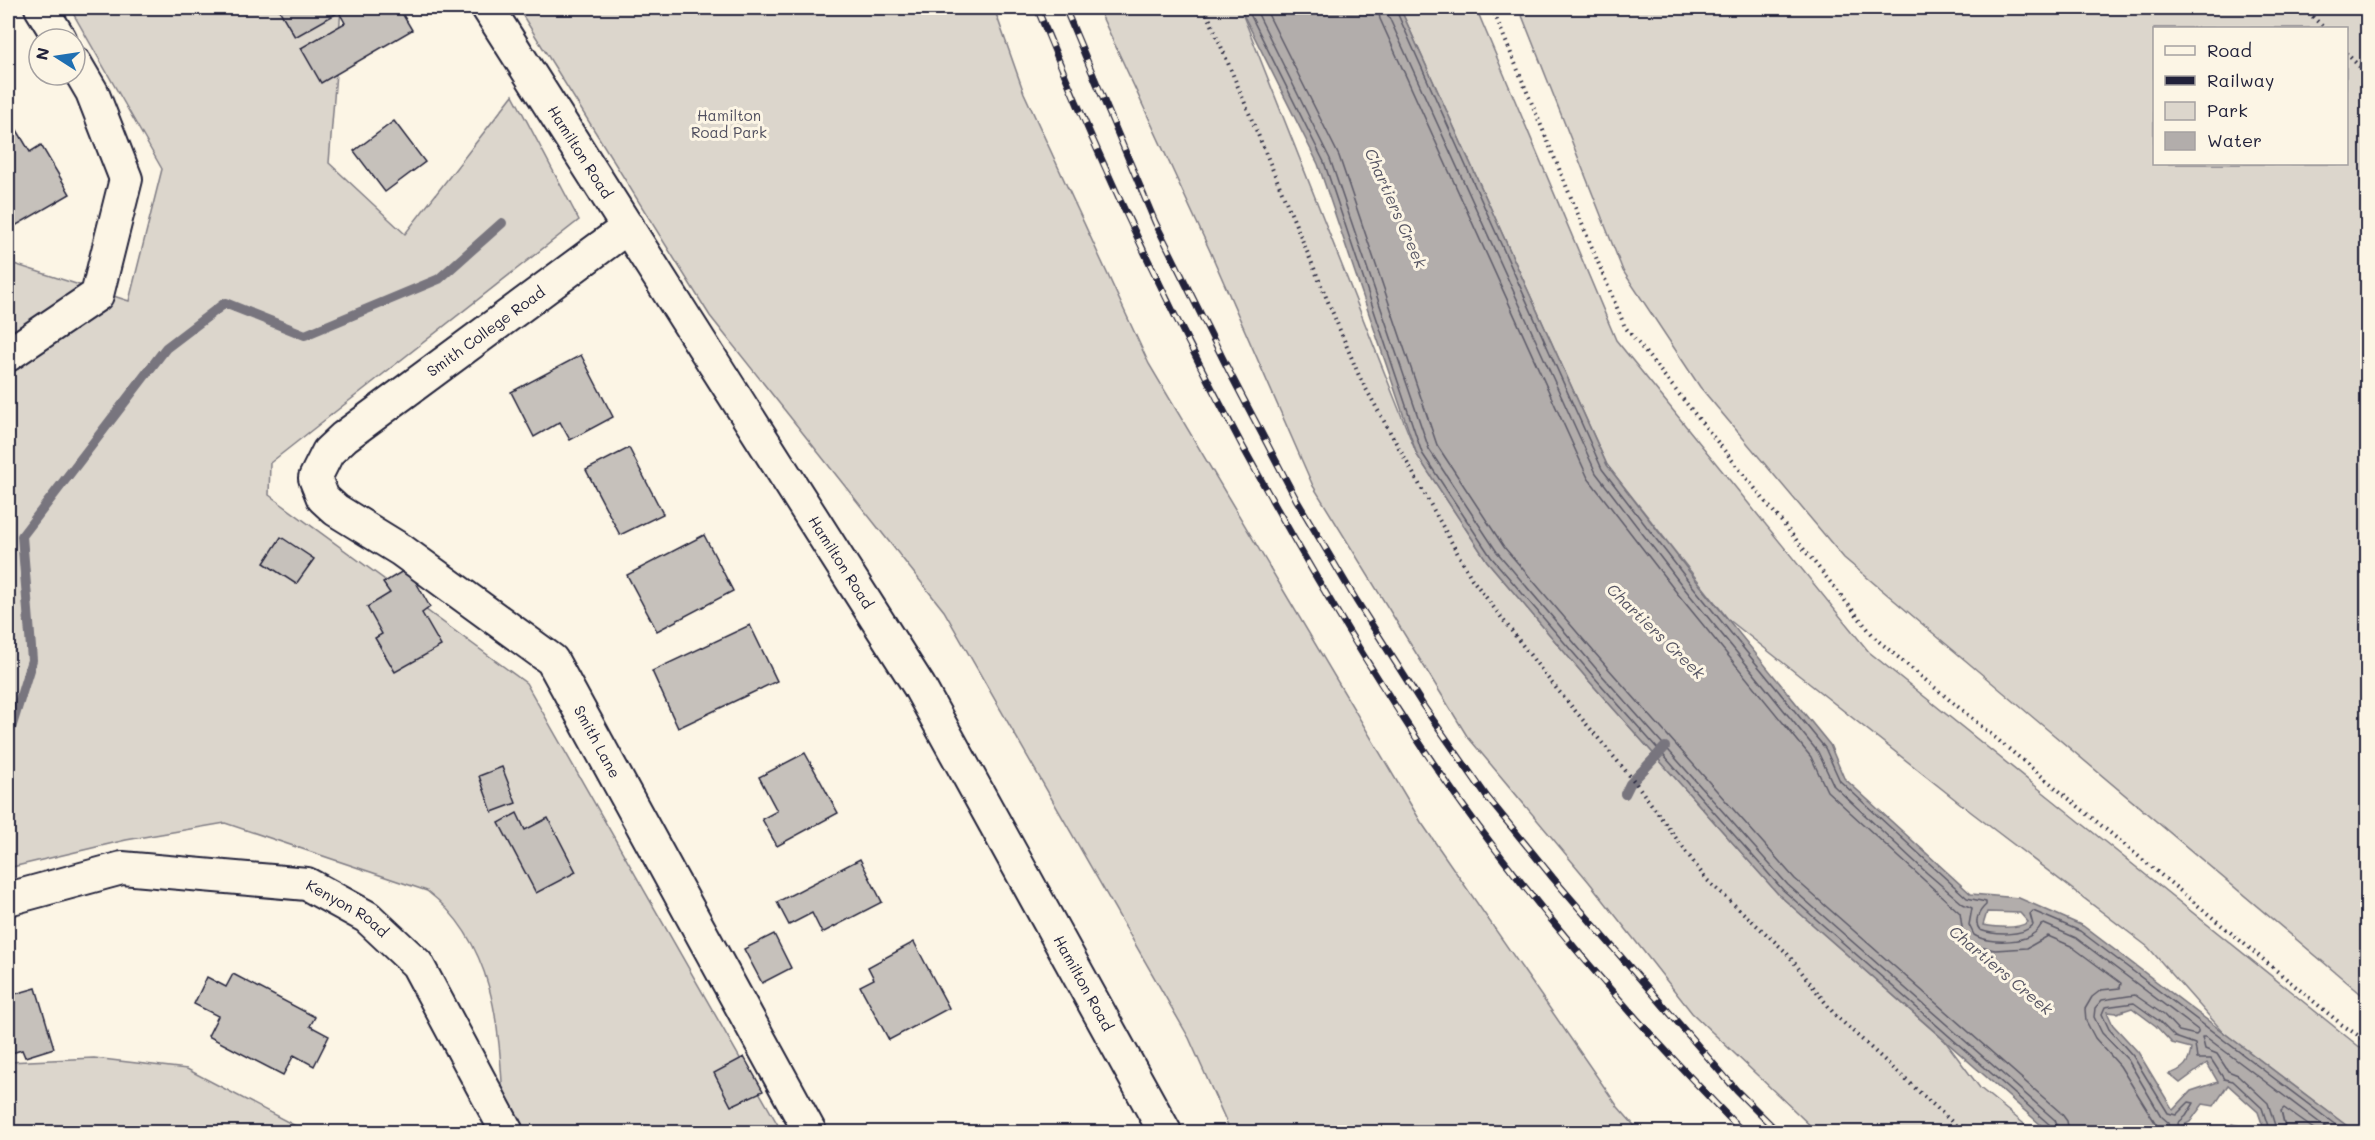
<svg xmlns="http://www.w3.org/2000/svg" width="2375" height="1140" font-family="Mali,sans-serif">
<rect width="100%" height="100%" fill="#fcf5e5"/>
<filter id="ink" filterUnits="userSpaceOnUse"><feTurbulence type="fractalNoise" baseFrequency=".0167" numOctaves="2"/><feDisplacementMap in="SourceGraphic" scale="12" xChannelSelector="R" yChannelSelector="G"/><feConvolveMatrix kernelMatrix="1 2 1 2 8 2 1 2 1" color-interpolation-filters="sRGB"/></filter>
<g filter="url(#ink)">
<path fill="#dcd6cc" stroke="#7f7c84" stroke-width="1.5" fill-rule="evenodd" d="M70,8H341L329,163L405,234L513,95L579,220L270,463L269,495L526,683L782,1132H505C499,1046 503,949 427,891L225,823L126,840L8,868V262L129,301L162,169Z
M518,8H994L1024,93L1149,364L1421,822L1618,1107L1640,1132H1231L1189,1038L944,611L710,316Z
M1098,8H1240L1417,455L1487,561L1589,681L1779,895L1945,1041L1980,1088L2034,1132H1817L1692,1013L1589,882L1467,736L1313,486L1210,251Z
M1400,8H1476L1616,340L1869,652L2367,1053V1132H2355L2224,1033L2148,947L1971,812L1728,619L1607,465Z
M1519,8H2367V999L1844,558L1700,387L1623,271ZM2346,28V164H2154V28Z
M94,1058L187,1069L307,1132H8V1062Z"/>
<path fill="#b2adab" stroke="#78757e" stroke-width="1.5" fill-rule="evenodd" d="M1240,8H1400L1607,465L1695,579L1830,745L1844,778L1971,894L2019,898L2083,926L2355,1132H2228L2232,1124L2265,1132L2258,1112L2228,1085L2214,1106L2203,1104L2190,1122L2182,1126L2188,1132H2049L1779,895L1589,681L1487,561L1417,455L1318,164ZM1987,912L2020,913L2028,922C2017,930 1995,927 1983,925ZM2132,1008L2156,1026L2172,1043L2191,1048C2190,1063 2183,1070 2169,1074L2180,1083L2207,1063L2218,1082L2191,1091L2173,1110L2138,1052L2113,1025L2107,1012L2117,1013Z"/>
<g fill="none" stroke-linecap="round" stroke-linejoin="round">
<path stroke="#5c5a68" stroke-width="1.5" d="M1247,8L1324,162L1422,453L1491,557L1594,677L1783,890L2050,1125L2053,1132
M1255,8L1330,159L1429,449L1497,552L1599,672L1788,885L2055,1120L2060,1132
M1265,8L1339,156L1437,445L1504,547L1606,666L1795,879L2061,1113L2067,1121L2069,1132
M1378,8L1380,19L1588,478L1677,593L1811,757L1827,791L1960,913L1963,934L1970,943L1979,947L1995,950L2027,948L2048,936L2071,946L2121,983L2120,988L2101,990L2092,997L2085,1009L2086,1021L2095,1038L2120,1066L2161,1132
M1387,8L1388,15L1596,473L1684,588L1818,752L1834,786L1927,873L1963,904L1972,908L1969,925L1974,935C1990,945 2032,944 2041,925L2044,924L2076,938L2198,1030V1033L2196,1035L2179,1031L2164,1015L2135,995L2102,1000L2095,1008L2094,1017L2102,1033L2128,1060L2161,1116L2169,1123L2171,1132
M1395,8L1602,469L1690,583L1825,748L1840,781L1967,898L1986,902V905C1979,911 1973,922 1980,930C1994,935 2022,937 2033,925L2030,914L2033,911L2080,931L2345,1132
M2180,1132L2178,1123L2186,1116L2194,1103L2189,1102L2176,1115L2168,1113L2133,1056L2109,1029L2102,1014L2105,1007L2134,1003L2159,1021L2175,1037L2195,1044L2197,1059H2211L2224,1079L2233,1081L2262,1108L2270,1132
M2277,1132L2268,1103L2238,1075L2228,1071L2217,1054L2205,1049L2202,1037H2206L2332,1132
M2286,1132L2281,1111L2284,1108L2318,1132"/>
<path stroke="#78757e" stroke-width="10" d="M8,738L32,660L22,536L166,348L225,303L305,335L439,279L502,223
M1625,794L1630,784L1665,747"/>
</g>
<path fill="#c6c1bb" stroke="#22223b" stroke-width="1.5" d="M278,8H399L412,30L321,83L301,48L345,23L339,12L295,37Z
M394,121L425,162L385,192L354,151Z
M17,130L30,152L41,145L70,194L15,226L8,214V135Z
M581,355L613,417L570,440L560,422L534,437L511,392Z
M629,448L663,514L620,535L586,470Z
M704,535L733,591L657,631L627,575Z
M281,537L314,559L296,584L264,563Z
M408,568L430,607L422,613L441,646L395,672L375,638L382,634L367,607L390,593L383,583Z
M750,625L777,681L678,728L652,671Z
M805,753L838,813L777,846L762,819L777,811L759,777Z
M502,767L516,803L492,812L479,776Z
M517,813L525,830L548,818L576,872L536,893L499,823Z
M860,859L882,902L822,933L812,913L789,925L777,902Z
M774,934L791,968L762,983L744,949Z
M914,942L949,1008L889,1040L860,986L874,979L868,967Z
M233,974L315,1017L310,1026L329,1036L314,1066L294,1055L283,1075L208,1036L218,1016L194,1004L207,977L226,987Z
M36,988L54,1048L25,1057L22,1050L8,1054V996Z
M744,1057L763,1091L731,1106L714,1073Z"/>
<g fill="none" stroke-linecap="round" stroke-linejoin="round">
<defs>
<g id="minor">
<path d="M41,8L60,39"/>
<path id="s1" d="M488,8L919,686L1165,1132"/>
<path id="s2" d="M628,227L344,437L328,452L315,478L323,498L336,510L401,550L552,660L810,1132"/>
<path d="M8,355L97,295L126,179L92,92L75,63"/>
<path id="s3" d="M8,899L122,868L307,884L367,917L417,964L507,1132"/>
</g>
</defs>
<use href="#minor" stroke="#22223b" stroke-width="36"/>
<path stroke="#22223b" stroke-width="4" stroke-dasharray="1.5 4.5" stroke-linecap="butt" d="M1205,8L1360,378L1472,579L1546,676L1635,782L1706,879L1786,952L1835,1015L1963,1132
M1492,8L1625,327L1876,639L2341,1024L2368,1042
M2304,8L2324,28
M2346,53L2368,75"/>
<use href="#minor" stroke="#fcf5e5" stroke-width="32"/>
<defs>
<path id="rail" d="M1037,8C1117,205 1210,397 1318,580C1367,663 1418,745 1475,822C1556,932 1648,1035 1743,1132
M1065,8L1155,222L1230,373L1296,499L1356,600L1424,707L1487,797L1553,878L1737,1091L1778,1132"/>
</defs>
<use href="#rail" stroke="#22223b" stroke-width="7"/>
<use href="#rail" stroke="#fcf5e5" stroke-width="4.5" stroke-dasharray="14" stroke-linecap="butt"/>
</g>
</g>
<g text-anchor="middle" stroke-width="6" stroke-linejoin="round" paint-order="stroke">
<g font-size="15" fill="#504f5f" stroke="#fcf5e5">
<text x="729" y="121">Hamilton<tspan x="729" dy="17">Road Park</tspan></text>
</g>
<g font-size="15" fill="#22223b" stroke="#fcf5e5">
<text dy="5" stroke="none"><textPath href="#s1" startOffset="171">Hamilton Road</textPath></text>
<text transform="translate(486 332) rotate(-36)" y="5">Smith College Road</text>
<text dy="5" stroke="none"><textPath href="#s1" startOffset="657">Hamilton Road</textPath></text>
<text dy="5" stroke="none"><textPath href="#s2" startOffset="800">Smith Lane</textPath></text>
<text dy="5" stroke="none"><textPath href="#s3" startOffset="351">Kenyon Road</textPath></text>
<text dy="5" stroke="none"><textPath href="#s1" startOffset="1143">Hamilton Road</textPath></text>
</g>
<g font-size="16" font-style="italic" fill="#545362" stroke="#fcf5e5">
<text transform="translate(1396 208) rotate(66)" y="6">Chartiers Creek</text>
<text transform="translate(1656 631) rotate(44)" y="6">Chartiers Creek</text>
<text transform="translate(2001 970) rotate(40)" y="6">Chartiers Creek</text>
</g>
</g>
<rect width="2375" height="1140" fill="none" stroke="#fcf5e5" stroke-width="30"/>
<rect x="15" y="15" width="2345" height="1110" fill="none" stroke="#22223b" stroke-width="2" filter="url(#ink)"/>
<rect x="2153" y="27" width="195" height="138" fill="#fcf5e5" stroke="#a5a1a1" stroke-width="1.5"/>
<rect x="2165" y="46" width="30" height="9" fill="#fcf5e5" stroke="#a5a1a1" stroke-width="1.5"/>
<text x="2207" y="57" font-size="18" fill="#22223b">Road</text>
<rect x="2165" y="76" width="30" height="9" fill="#22223b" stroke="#a5a1a1" stroke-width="1.5"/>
<text x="2207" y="87" font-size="18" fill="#22223b">Railway</text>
<rect x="2165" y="102" width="30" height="18" fill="#dcd6cc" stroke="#a5a1a1" stroke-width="1.5"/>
<text x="2207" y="117" font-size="18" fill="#22223b">Park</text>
<rect x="2165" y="132" width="30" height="18" fill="#b2adab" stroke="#a5a1a1" stroke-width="1.5"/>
<text x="2207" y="147" font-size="18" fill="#22223b">Water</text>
<g transform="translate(57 57) rotate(282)"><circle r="28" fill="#fcf5e5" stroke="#a5a1a1" stroke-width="1.5"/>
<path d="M0-4.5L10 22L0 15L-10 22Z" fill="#1f6fb2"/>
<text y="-9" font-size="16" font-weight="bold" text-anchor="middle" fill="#22223b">N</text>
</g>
</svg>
